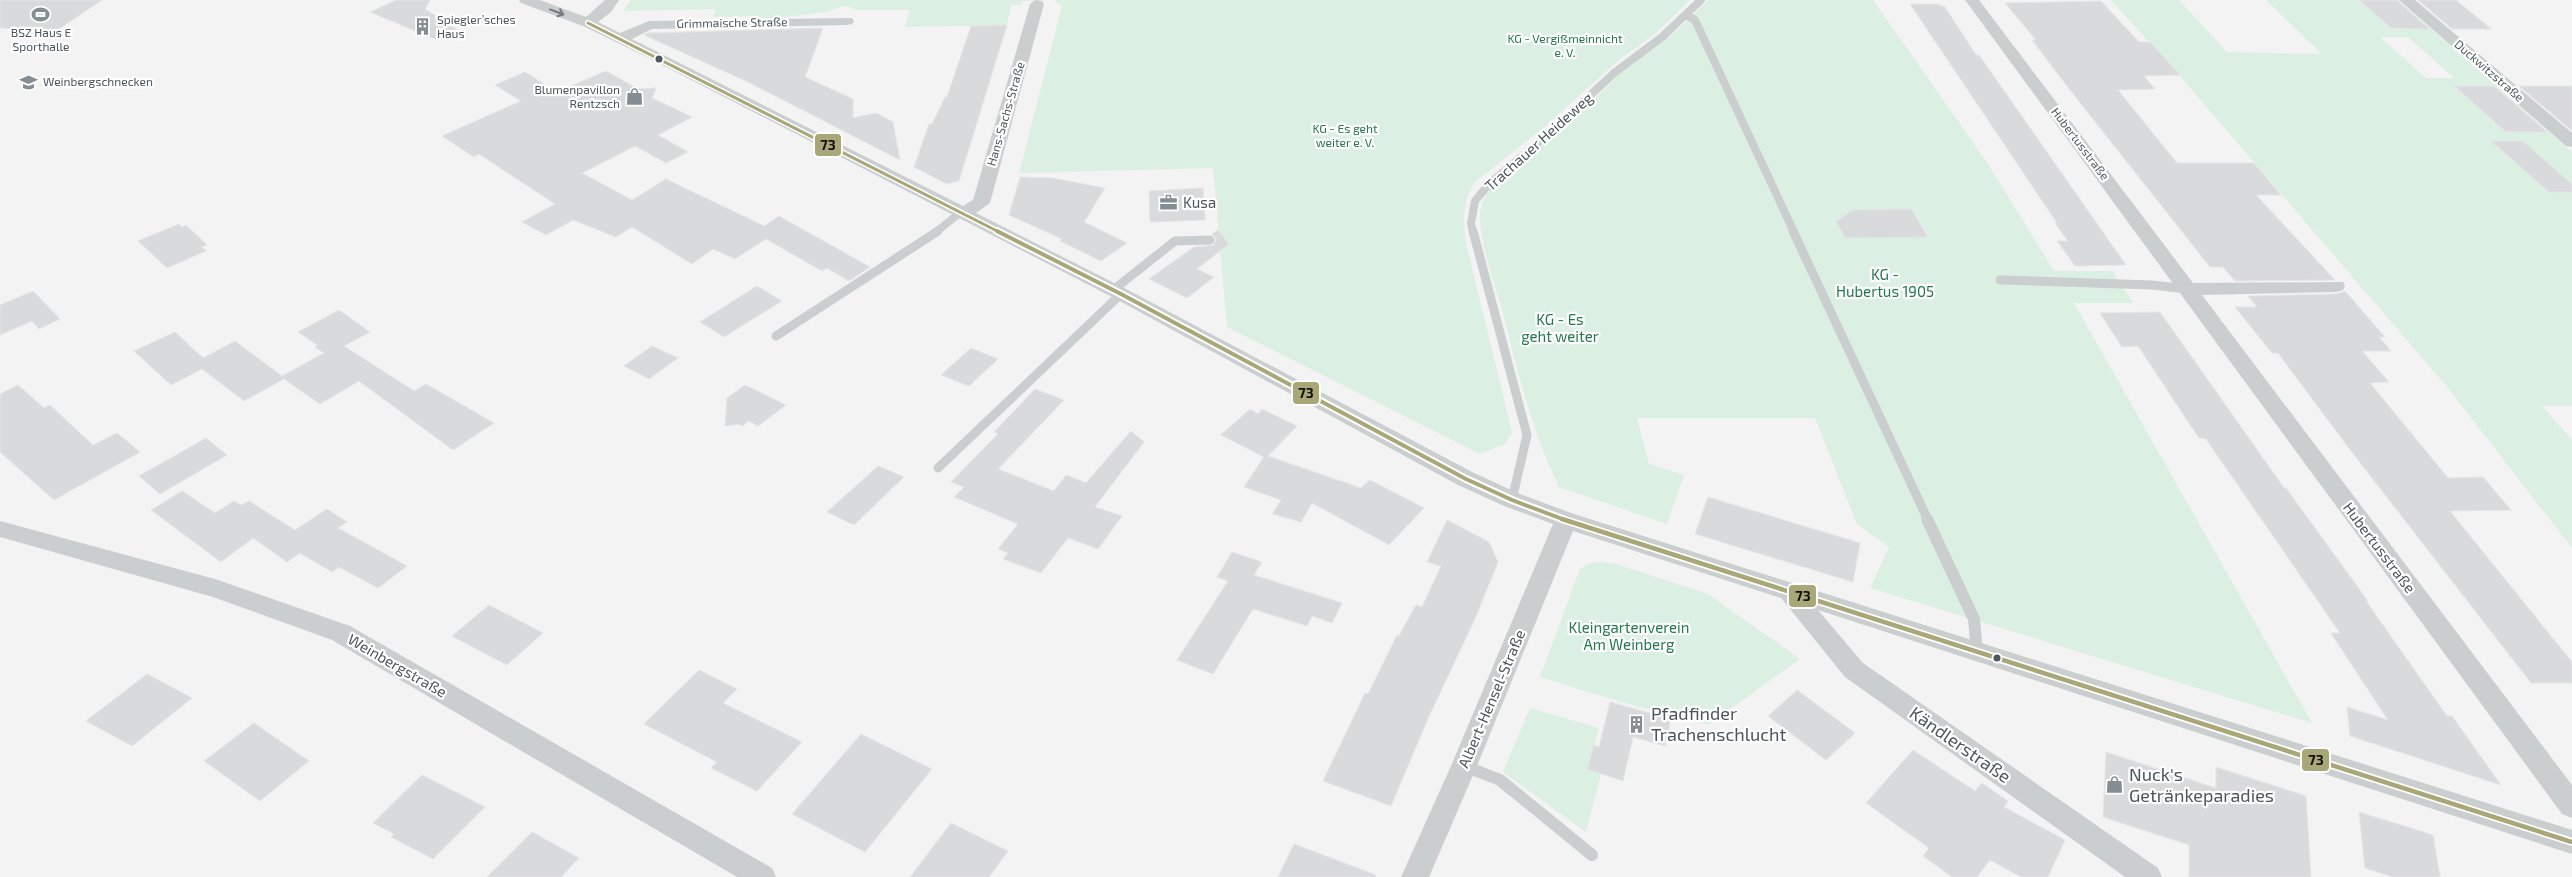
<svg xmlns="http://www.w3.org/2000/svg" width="2572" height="877" font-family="'Exo 2',sans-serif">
<rect width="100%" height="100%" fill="#f3f3f3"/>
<path fill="#dbefe2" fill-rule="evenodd" d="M631,0H1049L1022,1L1021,5H1011L1007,25L905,27L910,10H852L853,8L845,6L826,12L768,19H759L756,16L713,17L716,9L623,11Z
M1054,0H1690L1656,33L1619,60L1544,127L1474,183C1462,203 1463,221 1466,243L1512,432L1505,444L1480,454L1227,327L1213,168L1019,173L1062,6Z
M1709,0H1873L1988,164L2054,271H2112L2133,303H2074L2312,723L1870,588L1889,547L1857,524L1815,418H1637L1649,464L1684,475L1667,524L1559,487C1531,430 1517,368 1501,306C1493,279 1482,249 1480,221C1479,208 1483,200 1490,189L1588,106L1619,74L1676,31Z
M2111,0H2179L2227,52L2322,54L2266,0H2359L2391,29H2416L2387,0H2398L2572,152V184L2523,141H2492L2549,192H2572V406H2542L2572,440V548L2448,388L2179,75ZM2380,37H2408L2454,78H2426ZM2455,86H2481L2534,132H2506Z
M1601,562L1616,564L1708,594L1800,659L1708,725L1611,699L1540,677L1580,569L1590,563Z
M1530,708L1599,728L1587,769L1601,774L1586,832L1503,772Z"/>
<path fill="#d9dadc" stroke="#e5e5e6" d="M0,0H102L56,31L0,28Z
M396,0H430L425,9L458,30L437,40L370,12Z
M2359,0H2397L2429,29L2391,28Z
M2418,0H2456L2491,29H2452Z
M2101,1L2139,42H2150L2180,75L2144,76L2155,89L2118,90L2177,163H2254L2281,195H2256L2335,280L2235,281L2223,267H2210L2070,90L2032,40H2036L2005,3Z
M1910,4H1937L1945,7L1976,55H1979L2126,265L2075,266L2057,241H2068L2055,223H2057Z
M1007,25L959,181L947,184L914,167L929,124H932L945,97H947L971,26Z
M823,28L805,77L853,99V118L876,113L893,122L900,160L748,82L644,35L648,33Z
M606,71L638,89L656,88L652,98L692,117L658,135L688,152L666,163L635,146L582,173L632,200L666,179L764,226L779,216L870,267L849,281L827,268L822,271L766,239L735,259L713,249L692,264L632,227L616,237L573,220L546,235L522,222L555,204L479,154L474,157L442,136L521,101L495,85L525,72L557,92Z
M2454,86H2494L2547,132H2506Z
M2519,86H2572V131Z
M2491,141H2523L2572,184V192H2549Z
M1020,177L1052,178L1105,188L1084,222L1127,243L1101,261L1060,241L1062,239L1009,215Z
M1203,188L1205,220L1150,222L1149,191Z
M1911,209L1928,237L1845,238L1836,221L1853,210Z
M179,224L182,227L186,225L207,245L202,247L206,251L167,268L138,241Z
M1218,230L1229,244L1197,269L1214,277L1187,298L1149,279L1194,247L1214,245L1216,239L1212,234Z
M757,286L782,301L724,337L700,322Z
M33,291L60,319L39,329L32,321L0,335V305Z
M2345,291L2385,337H2379L2391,351H2362L2389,382L2370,383L2448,478L2483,477L2511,510L2450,511L2572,662V683H2531L2348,447L2278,353H2272L2235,307H2257L2248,296L2336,294Z
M339,310L370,332L344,346L414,391L426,384L494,423L453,450L359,381L320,404L284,379L244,401L202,369L171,385L134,351L175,332L203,358L235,341L282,376L324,353L315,347L317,345L298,332Z
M2160,312L2284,488H2286L2368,601H2366L2447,716H2452L2501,785L2350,736L2347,707L2388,720L2331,633H2340L2206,439L2199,438L2138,346L2122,347L2100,313Z
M652,346L678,358L649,379L624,366Z
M971,348L998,359L969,386L941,375Z
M18,385L44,408L50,405L93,445L117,433L140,452L54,500L0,452V394Z
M745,385L786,405L758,426L749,421L742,426L738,424L725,426L727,398Z
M1035,389L1064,400L998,469L1054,491L1066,475L1086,483L1131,431L1144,442L1095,507L1122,516L1098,549L1068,538L1041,573L1003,559L1008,553L998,549L1018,524L954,497L964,487L951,482L998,434L994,432Z
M1250,409L1258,414L1262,409L1297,426L1268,456L1361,488L1370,480L1424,508L1389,545L1312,503L1301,522L1272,514L1281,500L1244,487L1264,457L1221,435Z
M206,438L227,455L160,494L139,476Z
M878,466L904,477L854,525L827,512Z
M182,491L215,513L234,501L241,505L249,501L295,530L327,509L347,522L338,528L407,566L378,588L339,567L332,572L300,553L287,562L253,538L221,562L151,510Z
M1708,497L1860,543L1853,582L1695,534Z
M1447,520L1489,542L1498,562L1474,621L1430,714L1391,806L1323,781L1365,693L1368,694L1397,635L1399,636L1416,605L1422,607L1441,566L1427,562Z
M1232,552L1262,562L1254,575L1342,603L1332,623L1312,616L1307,626L1253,609L1213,674L1177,660L1228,581L1217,577Z
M489,605L543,633L507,665L452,636Z
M699,670L737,689L723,703L802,742L757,791L711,768L717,762L644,724Z
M147,674L192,698L132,746L86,721Z
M1797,690L1855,733L1826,760L1768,716Z
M1610,702L1671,719L1665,746L1633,737L1623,781L1587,769L1594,745L1599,747Z
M254,723L309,761L260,801L204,761Z
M861,734L932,769L865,852L792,814Z
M1913,750L1975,791L1982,783L2008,801L2004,807L2065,840L2048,877H2021L1990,860L1977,877H1952L1923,856L1929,848L1866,803Z
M2106,752L2216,788V767L2306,796L2311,877H2189V845L2103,817Z
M422,775L485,807L433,859L391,837L394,834L373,823Z
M2359,812L2433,835L2440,877H2393L2365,868Z
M951,823L1008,851L989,877H910Z
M532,832L579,858L561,877H487Z
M1294,844L1376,875L1375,877H1278Z"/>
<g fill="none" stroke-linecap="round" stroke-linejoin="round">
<path stroke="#cbcecf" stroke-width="8" d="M1686,15L1695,20L1794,232
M936,232L961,212
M1473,232L1471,223L1475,201L1490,183L1550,133L1614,73L1662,37L1701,0"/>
<path stroke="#cbcecf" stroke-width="9" d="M1473,231L1527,435L1512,500
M1793,231L1928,520
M2000,280L2152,285L2187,289
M1113,290L1175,241L1210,240
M776,336L938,231
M938,468L1121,294"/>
<path stroke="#cbcecf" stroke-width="12" d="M1927,519L1974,619L1977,652
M1464,766L1500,780L1592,855"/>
<path fill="#cbcecf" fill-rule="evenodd" d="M519,0H540L586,17L605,0H619L611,12L598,22L620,33L649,21L852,18L854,21L852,24L847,25L652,29L632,39L963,206L973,200L1030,4L1035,0L1042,1L1044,4L990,203L976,213L1128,290L1474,473L1520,494L1574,514L2572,830V854L1818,610L1863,663L2158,868L2162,877H2125L1845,677L1781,598L1573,531L1477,766L1429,877H1401L1451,766L1553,524L1504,506L1458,485L1114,298L647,57L583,26L521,3Z
M1965,0H1979L2193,283L2343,282L2345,286L2343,290L2336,292L2202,295L2572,785V818L2562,814Z
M2399,0H2415L2572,133V147L2566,146Z
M0,521L215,579L350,626L772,868L776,877H737L332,640L213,597L0,537Z"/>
<defs>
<path id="bus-1-far2" d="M588,23L999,232"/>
<path id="bus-1-far1" d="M997,231L1121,294L1466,479L1512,500L1565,520"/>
<path id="bus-1" d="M1562,519L2572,842"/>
</defs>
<use href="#bus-1-far2" stroke="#fff" stroke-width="6"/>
<use href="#bus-1-far1" stroke="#fff" stroke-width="8"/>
<use href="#bus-1" stroke="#fff" stroke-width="8"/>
<use href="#bus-1-far2" stroke="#a9a678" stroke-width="3"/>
<use href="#bus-1-far1" stroke="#a9a678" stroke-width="4"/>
<use href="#bus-1" stroke="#a9a678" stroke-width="4.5"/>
</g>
<defs><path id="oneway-shaft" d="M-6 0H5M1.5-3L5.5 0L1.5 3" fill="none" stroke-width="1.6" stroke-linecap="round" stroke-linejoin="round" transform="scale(1.25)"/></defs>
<use stroke="#727a80" href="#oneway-shaft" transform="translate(557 12) rotate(21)"/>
<defs>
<symbol id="stadium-bare" viewBox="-9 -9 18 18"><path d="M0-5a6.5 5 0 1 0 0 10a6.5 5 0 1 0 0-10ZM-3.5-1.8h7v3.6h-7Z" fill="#868d92" stroke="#fff" stroke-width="2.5" paint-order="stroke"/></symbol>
<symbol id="building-bare" viewBox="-9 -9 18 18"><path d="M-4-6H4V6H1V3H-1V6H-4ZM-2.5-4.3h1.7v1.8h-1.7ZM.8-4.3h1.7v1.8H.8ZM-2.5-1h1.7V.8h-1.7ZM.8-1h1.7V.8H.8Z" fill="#868d92" stroke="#fff" stroke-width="2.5" paint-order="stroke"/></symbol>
<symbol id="school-bare" viewBox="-9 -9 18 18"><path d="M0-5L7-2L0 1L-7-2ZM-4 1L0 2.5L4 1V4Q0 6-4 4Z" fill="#868d92" stroke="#fff" stroke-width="2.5" paint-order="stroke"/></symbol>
<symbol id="shop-bare" viewBox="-9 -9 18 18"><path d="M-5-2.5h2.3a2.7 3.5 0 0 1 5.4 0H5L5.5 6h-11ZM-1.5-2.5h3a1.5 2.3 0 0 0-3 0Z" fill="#868d92" stroke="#fff" stroke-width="2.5" paint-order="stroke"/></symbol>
<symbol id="office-bare" viewBox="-9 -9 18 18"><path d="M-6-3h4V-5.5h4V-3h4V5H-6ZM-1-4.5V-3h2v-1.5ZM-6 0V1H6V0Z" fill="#868d92" stroke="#fff" stroke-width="2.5" paint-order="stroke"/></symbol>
</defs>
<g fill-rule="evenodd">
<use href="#stadium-bare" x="28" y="2" width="25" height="25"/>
<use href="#building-bare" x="410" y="14" width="25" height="25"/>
<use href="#school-bare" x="16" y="70" width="25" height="25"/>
<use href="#shop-bare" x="622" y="84" width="25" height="25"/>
<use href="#office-bare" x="1156" y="190" width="25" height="25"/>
<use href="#building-bare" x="1624" y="712" width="25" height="25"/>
<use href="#shop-bare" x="2102" y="772" width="25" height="25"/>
</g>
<g fill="#4c565e" stroke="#fff" stroke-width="2">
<circle cx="659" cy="59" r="4.5"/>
<circle cx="1997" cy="658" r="4.5"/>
</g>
<g text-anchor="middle" stroke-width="4.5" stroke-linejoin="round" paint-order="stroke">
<g font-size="12" fill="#4c565e" stroke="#fff" text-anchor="start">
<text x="437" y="24">Spiegler’sches<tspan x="437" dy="14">Haus</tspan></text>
<text x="41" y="37" text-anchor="middle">BSZ Haus E<tspan x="41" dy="14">Sporthalle</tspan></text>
<text x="43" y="86">Weinbergschnecken</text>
<text x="620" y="94" text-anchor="end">Blumenpavillon<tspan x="620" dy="14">Rentzsch</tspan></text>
</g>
<g font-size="12" fill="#4c565e" stroke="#fff">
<text transform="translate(732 23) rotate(-1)" y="4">Grimmaische Straße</text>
<text transform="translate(2489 71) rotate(41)" y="4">Duckwitzstraße</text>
<text transform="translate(1006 114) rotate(-74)" y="4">Hans-Sachs-Straße</text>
<text transform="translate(2080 144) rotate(53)" y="4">Hubertusstraße</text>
</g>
<g font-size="12" fill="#23794a" stroke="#fff">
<text x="1565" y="43">KG - Vergißmeinnicht<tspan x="1565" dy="14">e. V.</tspan></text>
<text x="1345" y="133">KG - Es geht<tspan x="1345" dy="14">weiter e. V.</tspan></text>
</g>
<g font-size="15" fill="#4c565e" stroke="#fff">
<text transform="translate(1539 142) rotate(-42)" y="5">Trachauer Heideweg</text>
<text transform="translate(2379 548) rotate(53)" y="5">Hubertusstraße</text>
<text transform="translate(397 666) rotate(30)" y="5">Weinbergstraße</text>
<text transform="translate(1492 699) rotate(-67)" y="5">Albert-Hensel-Straße</text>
</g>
<g font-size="15" fill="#4c565e" stroke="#fff" text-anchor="start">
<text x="1183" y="208">Kusa</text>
</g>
<g font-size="15" fill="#23794a" stroke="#fff">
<text x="1885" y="280">KG -<tspan x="1885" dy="17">Hubertus 1905</tspan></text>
<text x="1560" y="325">KG - Es<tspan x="1560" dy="17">geht weiter</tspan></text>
<text x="1629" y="633">Kleingartenverein<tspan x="1629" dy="17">Am Weinberg</tspan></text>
</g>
<g font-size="18" fill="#4c565e" stroke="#fff" text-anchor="start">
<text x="1651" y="720">Pfadfinder<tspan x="1651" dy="21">Trachenschlucht</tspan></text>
<text x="2129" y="781">Nuck's<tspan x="2129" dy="21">Getränkeparadies</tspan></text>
</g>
<g font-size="18" fill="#4c565e" stroke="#fff">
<text transform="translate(1960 745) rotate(35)" y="6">Kändlerstraße</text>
</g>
</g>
<g stroke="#fff" stroke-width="2">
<rect x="814" y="133" width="28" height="24" rx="5" fill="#a9a678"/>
<rect x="1292" y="381" width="28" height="24" rx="5" fill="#a9a678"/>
<rect x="1788" y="584" width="29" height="24" rx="5" fill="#a9a678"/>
<rect x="2301" y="748" width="29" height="24" rx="5" fill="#a9a678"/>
</g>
<g font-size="14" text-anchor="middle" font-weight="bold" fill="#111">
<text x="828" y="150">73</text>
<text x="1306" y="398">73</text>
<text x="1803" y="601">73</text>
<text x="2316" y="765">73</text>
</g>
</svg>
